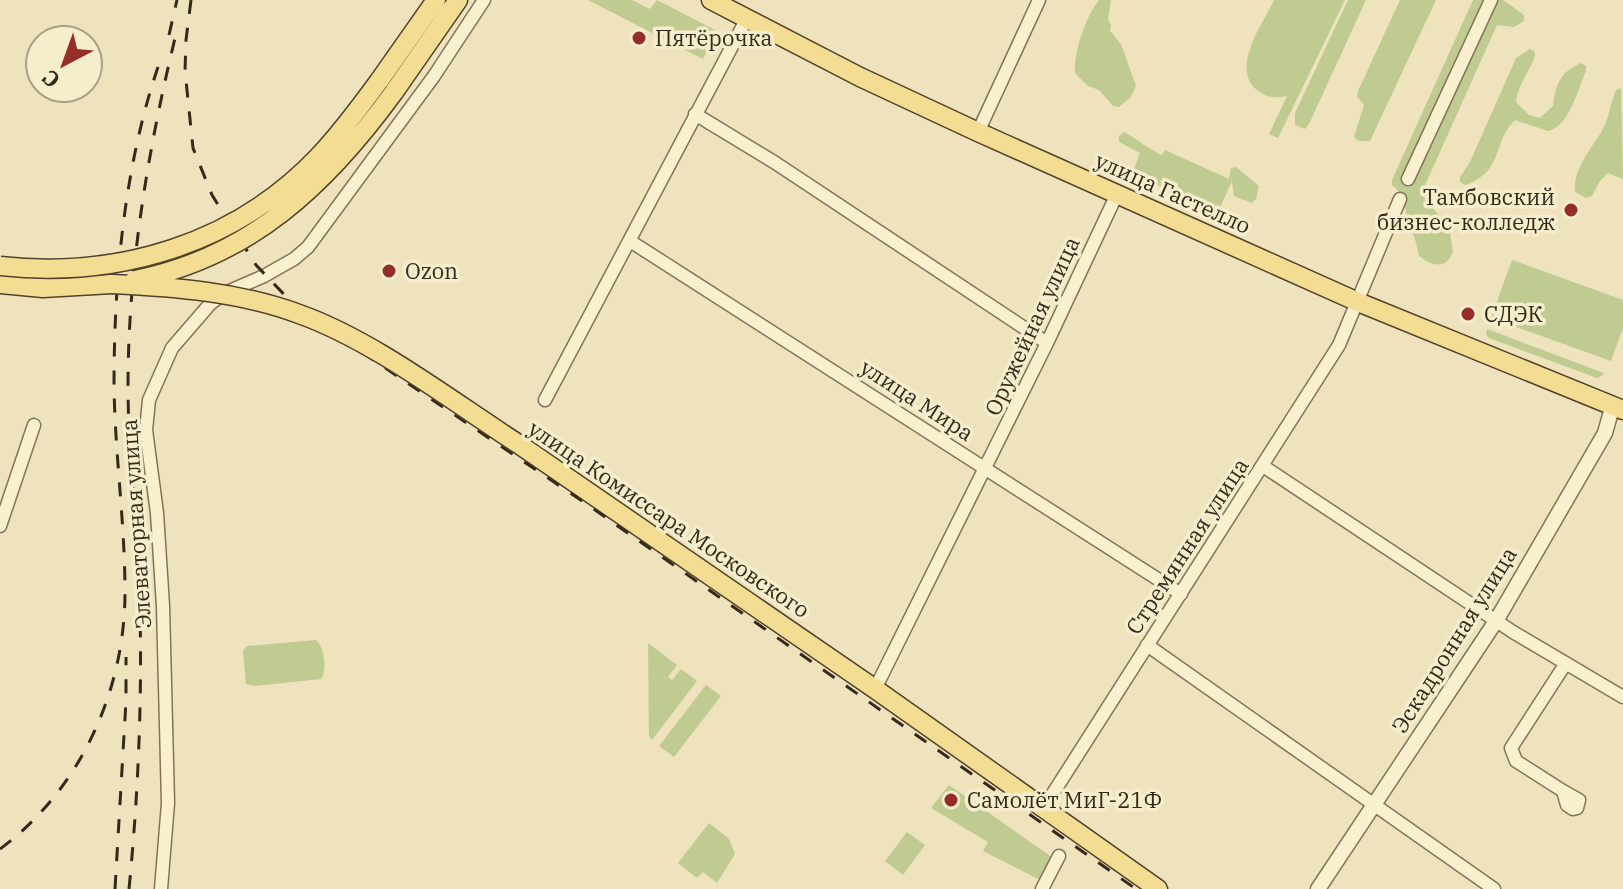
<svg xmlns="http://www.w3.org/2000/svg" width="1623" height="889" font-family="'IBM Plex Serif',serif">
<rect width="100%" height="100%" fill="#eee3bc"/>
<path fill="#bfcb91" d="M588,0H632L650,9L657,0L717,31L703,59Z
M1099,0H1111L1108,19L1111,25L1110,31L1121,44L1136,86L1130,98L1119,107L1113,106L1099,90L1088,86L1075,73C1074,51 1085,18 1099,0Z
M1274,0H1345L1278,138L1269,134L1287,96C1277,98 1267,98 1258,91C1229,69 1263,24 1274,0Z
M1348,0H1366L1309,124L1305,129L1295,125V113Z
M1400,0H1436L1370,141H1358L1354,137L1364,105L1357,97L1358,91Z
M1473,0H1503L1524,15V21L1514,27L1497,25L1421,194L1449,227L1453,252C1446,270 1432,266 1419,256C1416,235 1404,217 1404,196L1392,185V180Z
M1530,49L1535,52C1536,64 1518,81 1516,102L1529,115L1540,118L1553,106C1556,84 1560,72 1581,63L1586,66V71C1578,89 1569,127 1548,131L1515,120C1491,144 1505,171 1465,185L1460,182V177L1470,162L1516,58Z
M1621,88L1623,179L1608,173L1600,181L1592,196L1586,198L1575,192C1573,167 1593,148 1604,127C1609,116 1611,102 1616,90Z
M1124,132C1138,139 1148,149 1162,155L1165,150L1229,179L1231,168L1236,167L1259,186L1256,199L1252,203L1234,196L1232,181L1218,212L1132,174L1140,153L1119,142V136Z
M1512,260L1623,300V328L1611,361L1491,318Z
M1487,329L1604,373L1603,375L1597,378L1489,338L1486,334Z
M316,640C325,648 327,670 321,679L255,686L246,684L243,651L247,646Z
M648,643L677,665L668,677L672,680L681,669L697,681L652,740L649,736Z
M706,685L721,696L674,757L659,746Z
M949,785L1056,860L1044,882L983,851L988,842L931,808Z
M709,823L729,839L735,854L717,883L703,872L697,878L678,863Z
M907,832L925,845L903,875L885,861Z"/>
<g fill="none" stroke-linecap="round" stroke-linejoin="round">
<defs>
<path id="minor" d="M695,114L774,162L1047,343
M978,132L1039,0
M1408,179L1491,0
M630,241L1181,594
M545,400L747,18
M1263,466L1513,632L1623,697
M0,526L34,425
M1147,645L1494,889
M875,689L1047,343L1117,194
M1563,791L1579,800L1577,808L1573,809L1567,805L1563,791L1516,761L1511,748L1566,663
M1043,809L1339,345L1400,199
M161,889L168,803L163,606L157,513L146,430L149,400L172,348L210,304L225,293L264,276L294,259L308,247L434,76L484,0
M1042,889L1059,856"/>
<path id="tertiary" d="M1318,889L1496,621L1605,433L1612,408"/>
<path id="primary" d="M711,0L860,77L978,132L1358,302L1623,410
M379,81L436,0
M394,92L458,0
M0,284L43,288L112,284
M520,445L875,689L1158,889"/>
</defs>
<use href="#minor" stroke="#857356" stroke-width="15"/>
<use href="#tertiary" stroke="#857356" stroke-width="17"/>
<use href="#primary" stroke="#52412b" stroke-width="21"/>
<use href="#minor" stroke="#f9f0cf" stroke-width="12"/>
<use href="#tertiary" stroke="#f9f0cf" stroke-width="14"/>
<use href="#primary" stroke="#f3dd92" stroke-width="18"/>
<path stroke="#34291b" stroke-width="3" stroke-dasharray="14 14" stroke-linecap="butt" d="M191,0L186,40L185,71L193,148L212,195L256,265L298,309L585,503L1136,889
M169,35L177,0
M0,849C80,790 125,691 125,592C125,523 115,455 114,386C114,279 124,166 159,64
M115,889L126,701V657
M129,889C139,787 143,683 139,580C136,515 128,450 128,386C128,265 149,143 178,26"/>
<defs>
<path id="primary-bridge" d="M0,266C118,279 235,244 318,157C340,134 360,107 379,81
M135,280C251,257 327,184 394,92
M112,284C175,287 240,292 299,314C373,340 453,402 520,445"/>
</defs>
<use href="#primary-bridge" stroke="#52412b" stroke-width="21" stroke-linecap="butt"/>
<use href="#primary-bridge" stroke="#f3dd92" stroke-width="18"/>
</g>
<g fill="#942e26" stroke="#f5edcc" stroke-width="3">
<circle cx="639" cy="38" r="8"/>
<circle cx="1571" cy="210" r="8"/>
<circle cx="389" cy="271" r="8"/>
<circle cx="1468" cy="314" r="8"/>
<circle cx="951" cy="800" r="8"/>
</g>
<g text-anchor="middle" stroke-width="7" stroke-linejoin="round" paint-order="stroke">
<g font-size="22" fill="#34291b" stroke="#f5edcc" text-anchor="start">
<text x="655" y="46">Пятёрочка</text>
<text x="1555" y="205" text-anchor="end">Тамбовский<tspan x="1555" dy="25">бизнес-колледж</tspan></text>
<text x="405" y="279">Ozon</text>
<text x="1484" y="322">СДЭК</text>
<text x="967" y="808">Самолёт МиГ-21Ф</text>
</g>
<g font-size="22" fill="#34291b" stroke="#f5edcc">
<text transform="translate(1173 193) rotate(24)" y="8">улица Гастелло</text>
<text transform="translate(1032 326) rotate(-65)" y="8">Оружейная улица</text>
<text transform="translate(917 400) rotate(33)" y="8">улица Мира</text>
<text transform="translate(669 519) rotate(34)" y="8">улица Комиссара Московского</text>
<text transform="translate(136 524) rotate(-94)" y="8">Элеваторная улица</text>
<text transform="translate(1187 546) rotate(-57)" y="8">Стремянная улица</text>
<text transform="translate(1454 640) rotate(-58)" y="8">Эскадронная улица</text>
</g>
</g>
<g transform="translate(64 64) rotate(221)"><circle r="38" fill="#f5edcc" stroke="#a89f85" stroke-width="2"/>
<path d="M0-6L14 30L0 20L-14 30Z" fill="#942e26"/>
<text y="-12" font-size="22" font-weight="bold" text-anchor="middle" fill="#34291b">С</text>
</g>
</svg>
